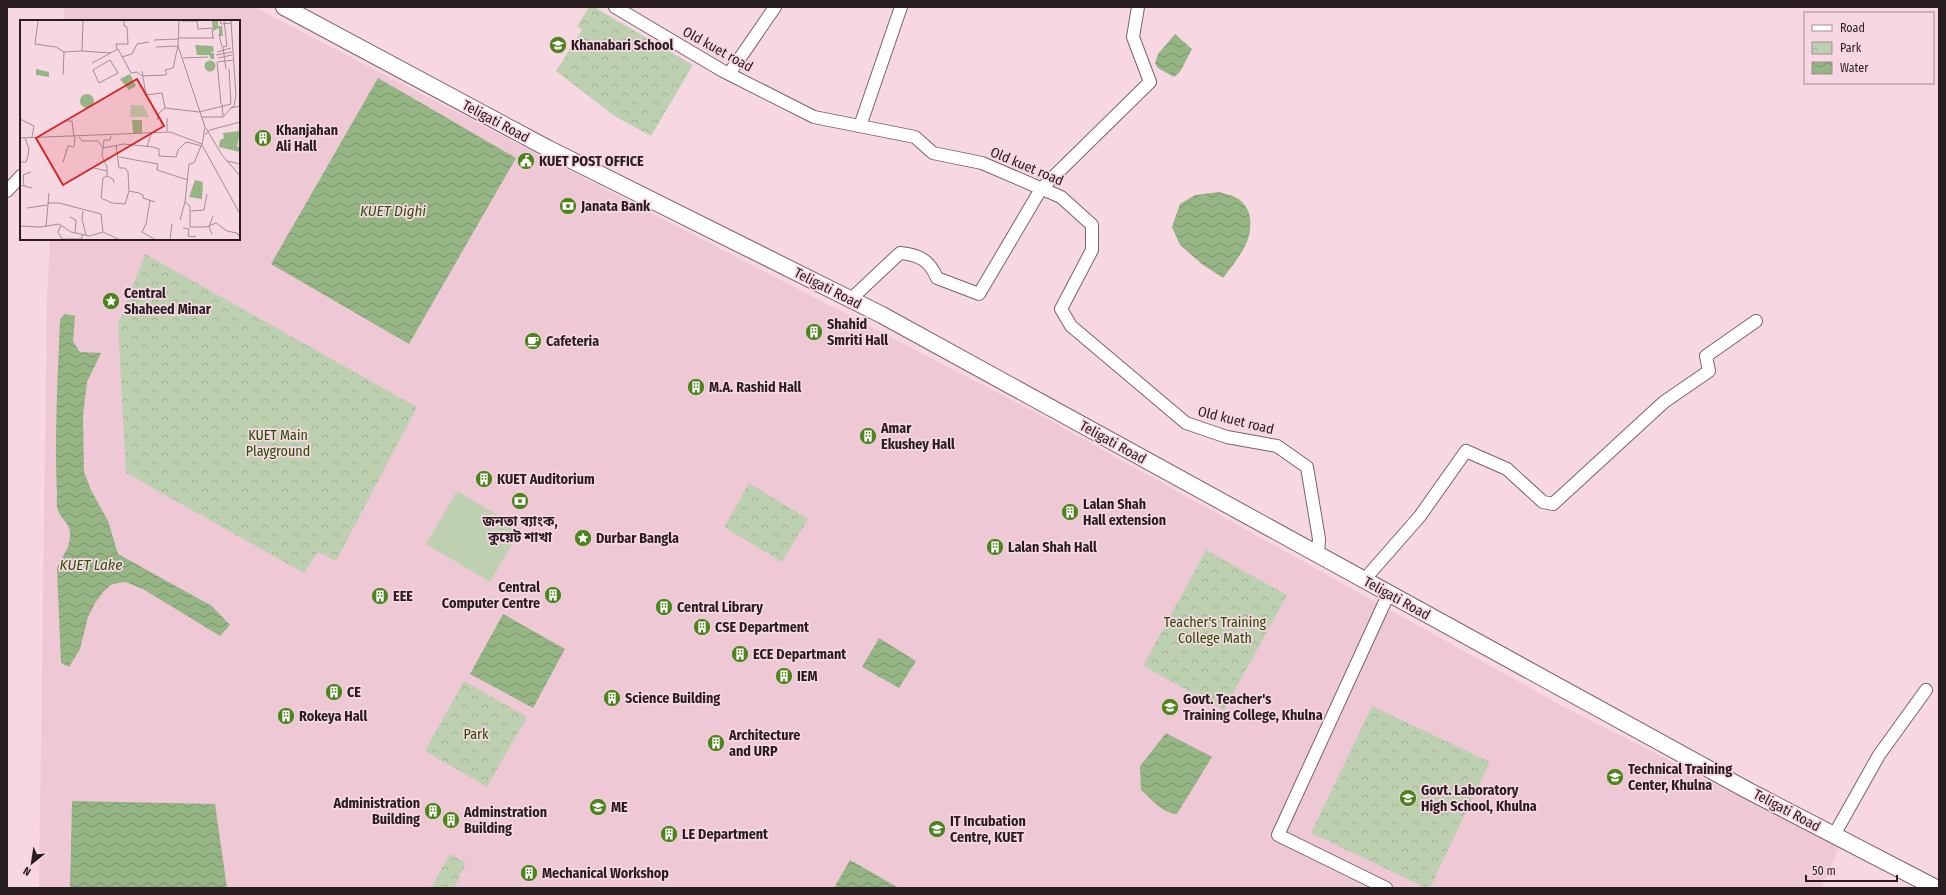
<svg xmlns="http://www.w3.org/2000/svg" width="1946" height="895" font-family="'Fira Sans Condensed','Noto Sans Bengali',sans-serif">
<defs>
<pattern id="park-crowns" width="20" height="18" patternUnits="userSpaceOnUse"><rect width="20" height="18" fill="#bdd1b1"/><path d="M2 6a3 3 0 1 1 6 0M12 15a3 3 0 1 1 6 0" fill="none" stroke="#a2b398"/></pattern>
<pattern id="water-waves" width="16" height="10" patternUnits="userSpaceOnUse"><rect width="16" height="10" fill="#96b584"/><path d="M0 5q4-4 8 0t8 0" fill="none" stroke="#7a936c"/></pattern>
</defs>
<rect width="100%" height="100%" fill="#f7d7e2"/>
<path fill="#eec8d5" d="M64,7H254L1033,411L1564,707L1839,847L1821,888H39L47,298L50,239H239V21H63Z"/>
<path fill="url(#park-crowns)" d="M589,7H594L693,65L651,136L616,117L556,71L582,30L577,26Z
M145,254L417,407L336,561L318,552L304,573L126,473L118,324Z
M749,483L808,519L782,562L724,527Z
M1206,550L1287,595L1224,710L1143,666Z
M464,681L527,717L487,787L425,751Z
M1372,706L1490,762L1430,888H1426L1311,833Z
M450,854L466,863L454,888H431Z"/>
<path fill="#bdd1b1" d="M457,491L521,529L490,582L426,544Z"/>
<path fill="url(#water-waves)" d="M1175,34L1192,49L1180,72L1174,77L1158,68L1155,63L1158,54Z
M378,78L516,158L409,344L271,264Z
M1219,192C1225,194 1232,195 1237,198C1244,202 1249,210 1250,218C1253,243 1237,259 1223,278L1203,265L1180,245L1172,227L1180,204L1195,195Z
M65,314L75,316L73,341L80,352L101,353L87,382L83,415L84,472L91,490L108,521L118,554L212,606L230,625L220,636L143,589L126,582L112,584L103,592L95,603L88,617L80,649L69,667L61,663L57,569C61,557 70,549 70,536C71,522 61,521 58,510C56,505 57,499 57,494C54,436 58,377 60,319Z
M503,614L565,649L533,708L470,674Z
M879,638L916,661L899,688L862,667Z
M1166,733L1212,757L1177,814C1162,813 1152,800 1141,790L1140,766Z
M72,801L215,804L227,888H70Z
M850,860L899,888H834Z"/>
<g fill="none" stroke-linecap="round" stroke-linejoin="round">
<defs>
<path id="minor" d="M615,7L723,71L814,117L915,137L933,153L982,163L1061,197L1092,225V250L1061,309L1071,326L1186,423L1227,437L1277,446L1307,467L1319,539L1318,555
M729,74L775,7
M860,126L901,7
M7,191L21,176
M851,299L900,253C920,255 929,260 937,278L979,294L1041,189L1150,82L1133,37L1138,7
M1364,580L1420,516L1466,451L1507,469L1543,502L1553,504L1664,402L1709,371L1706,356L1756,321
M1834,835L1879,755L1926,690
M1386,888L1278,835L1389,593"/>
<path id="major" d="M284,7L547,148L882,315L1747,790L1936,888"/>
</defs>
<use href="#minor" stroke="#7d626c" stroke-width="14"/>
<use href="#major" stroke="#7d626c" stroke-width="18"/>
<use href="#minor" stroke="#fff" stroke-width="12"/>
<use href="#major" stroke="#fff" stroke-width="16"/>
</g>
<defs>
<symbol id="school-disc" viewBox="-11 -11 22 22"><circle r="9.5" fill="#4c831b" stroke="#f7d7e2"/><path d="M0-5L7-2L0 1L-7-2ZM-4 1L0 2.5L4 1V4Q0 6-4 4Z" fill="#fff"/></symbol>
<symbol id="building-disc" viewBox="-11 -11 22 22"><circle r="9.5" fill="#4c831b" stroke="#f7d7e2"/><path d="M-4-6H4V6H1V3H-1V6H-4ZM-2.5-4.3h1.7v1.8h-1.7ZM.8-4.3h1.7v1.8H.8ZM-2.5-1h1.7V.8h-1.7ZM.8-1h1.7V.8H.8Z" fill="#fff"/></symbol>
<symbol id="civic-disc" viewBox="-11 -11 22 22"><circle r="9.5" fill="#4c831b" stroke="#f7d7e2"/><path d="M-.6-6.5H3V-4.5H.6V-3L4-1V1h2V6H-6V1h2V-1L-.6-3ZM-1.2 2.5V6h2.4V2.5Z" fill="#fff"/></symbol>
<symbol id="bank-disc" viewBox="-11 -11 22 22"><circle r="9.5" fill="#4c831b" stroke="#f7d7e2"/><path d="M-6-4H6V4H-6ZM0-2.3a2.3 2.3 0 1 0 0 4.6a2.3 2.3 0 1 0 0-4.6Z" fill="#fff"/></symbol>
<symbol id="sight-disc" viewBox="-11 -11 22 22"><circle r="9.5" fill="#4c831b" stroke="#f7d7e2"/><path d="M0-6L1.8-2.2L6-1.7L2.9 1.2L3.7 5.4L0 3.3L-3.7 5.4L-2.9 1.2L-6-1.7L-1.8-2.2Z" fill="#fff"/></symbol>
<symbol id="cafe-disc" viewBox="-11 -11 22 22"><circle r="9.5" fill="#4c831b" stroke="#f7d7e2"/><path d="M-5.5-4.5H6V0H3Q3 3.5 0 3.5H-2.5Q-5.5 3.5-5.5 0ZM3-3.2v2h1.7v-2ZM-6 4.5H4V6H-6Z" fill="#fff"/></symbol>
<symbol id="university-disc" viewBox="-11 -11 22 22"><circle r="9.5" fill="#4c831b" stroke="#f7d7e2"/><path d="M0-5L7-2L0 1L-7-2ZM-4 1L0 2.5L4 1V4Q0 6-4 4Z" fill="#fff"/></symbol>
</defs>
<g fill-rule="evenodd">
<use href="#school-disc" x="548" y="35" width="20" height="20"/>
<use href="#building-disc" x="253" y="128" width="20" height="20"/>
<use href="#civic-disc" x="516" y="151" width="20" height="20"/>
<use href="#bank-disc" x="558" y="196" width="20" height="20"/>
<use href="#sight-disc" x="101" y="291" width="20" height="20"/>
<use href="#building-disc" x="804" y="322" width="20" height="20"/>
<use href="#cafe-disc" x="523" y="331" width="20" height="20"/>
<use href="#building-disc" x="686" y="377" width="20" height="20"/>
<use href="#building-disc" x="858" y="426" width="20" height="20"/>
<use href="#building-disc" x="474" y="469" width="20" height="20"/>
<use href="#bank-disc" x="510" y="491" width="20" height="20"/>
<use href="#building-disc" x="1060" y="502" width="20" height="20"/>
<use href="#sight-disc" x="573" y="528" width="20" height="20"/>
<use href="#building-disc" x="985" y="537" width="20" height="20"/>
<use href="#building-disc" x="543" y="585" width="20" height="20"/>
<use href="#building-disc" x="370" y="586" width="20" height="20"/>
<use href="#building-disc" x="654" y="597" width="20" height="20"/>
<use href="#building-disc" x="692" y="617" width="20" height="20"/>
<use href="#building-disc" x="730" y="644" width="20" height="20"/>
<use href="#building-disc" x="774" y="666" width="20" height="20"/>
<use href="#building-disc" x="324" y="682" width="20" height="20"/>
<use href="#building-disc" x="602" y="688" width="20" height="20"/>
<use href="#university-disc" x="1160" y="697" width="20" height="20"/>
<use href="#building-disc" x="276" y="706" width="20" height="20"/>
<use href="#building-disc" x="706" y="733" width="20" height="20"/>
<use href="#school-disc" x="1605" y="767" width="20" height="20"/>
<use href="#school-disc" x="1398" y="788" width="20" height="20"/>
<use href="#school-disc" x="588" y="797" width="20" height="20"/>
<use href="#building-disc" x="423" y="801" width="20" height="20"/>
<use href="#building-disc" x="441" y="810" width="20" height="20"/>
<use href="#university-disc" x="927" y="819" width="20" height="20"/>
<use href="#building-disc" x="659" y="824" width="20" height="20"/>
<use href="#building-disc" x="519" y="863" width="20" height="20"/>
</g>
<g text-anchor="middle" stroke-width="3.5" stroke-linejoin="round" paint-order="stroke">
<g font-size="14" font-weight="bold" fill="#281d21" stroke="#f7d7e2" text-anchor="start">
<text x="571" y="50">Khanabari School</text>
<text x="276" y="135">Khanjahan<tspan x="276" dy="16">Ali Hall</tspan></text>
<text x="539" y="166">KUET POST OFFICE</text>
<text x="581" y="211">Janata Bank</text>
<text x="124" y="298">Central<tspan x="124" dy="16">Shaheed Minar</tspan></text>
<text x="827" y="329">Shahid<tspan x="827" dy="16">Smriti Hall</tspan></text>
<text x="546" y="346">Cafeteria</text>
<text x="709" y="392">M.A. Rashid Hall</text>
<text x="881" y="433">Amar<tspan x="881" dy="16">Ekushey Hall</tspan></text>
<text x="497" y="484">KUET Auditorium</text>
<text x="1083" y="509">Lalan Shah<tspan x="1083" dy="16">Hall extension</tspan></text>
<text x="520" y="526" text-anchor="middle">জনতা ব্যাংক,<tspan x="520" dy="16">কুয়েট শাখা</tspan></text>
<text x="596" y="543">Durbar Bangla</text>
<text x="1008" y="552">Lalan Shah Hall</text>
<text x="540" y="592" text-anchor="end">Central<tspan x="540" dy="16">Computer Centre</tspan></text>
<text x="393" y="601">EEE</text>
<text x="677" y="612">Central Library</text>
<text x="715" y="632">CSE Department</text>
<text x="753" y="659">ECE Departmant</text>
<text x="797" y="681">IEM</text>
<text x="347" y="697">CE</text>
<text x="625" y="703">Science Building</text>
<text x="1183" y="704">Govt. Teacher's<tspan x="1183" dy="16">Training College, Khulna</tspan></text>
<text x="299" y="721">Rokeya Hall</text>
<text x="729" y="740">Architecture<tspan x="729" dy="16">and URP</tspan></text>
<text x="1628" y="774">Technical Training<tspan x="1628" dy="16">Center, Khulna</tspan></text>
<text x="1421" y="795">Govt. Laboratory<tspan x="1421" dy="16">High School, Khulna</tspan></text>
<text x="420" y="808" text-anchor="end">Administration<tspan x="420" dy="16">Building</tspan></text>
<text x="611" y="812">ME</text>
<text x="464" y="817">Adminstration<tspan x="464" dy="16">Building</tspan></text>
<text x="950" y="826">IT Incubation<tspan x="950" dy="16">Centre, KUET</tspan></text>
<text x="682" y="839">LE Department</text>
<text x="542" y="878">Mechanical Workshop</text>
</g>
<g font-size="14" fill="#281d21" stroke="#f7d7e2">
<text transform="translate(718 49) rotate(29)" y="5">Old kuet road</text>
<text transform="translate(496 121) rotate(28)" y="5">Teligati Road</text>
<text transform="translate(1027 166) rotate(23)" y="5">Old kuet road</text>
<text transform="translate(828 288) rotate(27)" y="5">Teligati Road</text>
<text transform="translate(1236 420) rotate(14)" y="5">Old kuet road</text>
<text transform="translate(1113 442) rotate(29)" y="5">Teligati Road</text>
<text transform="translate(1397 598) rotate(29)" y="5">Teligati Road</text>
<text transform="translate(1787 810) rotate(28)" y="5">Teligati Road</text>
</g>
<g font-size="14" fill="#264b00" stroke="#f7d7e2">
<text x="278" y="440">KUET Main<tspan x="278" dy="16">Playground</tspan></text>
<text x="1215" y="627">Teacher's Training<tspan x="1215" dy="16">College Math</tspan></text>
<text x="476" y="739">Park</text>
</g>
<g font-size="15" font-style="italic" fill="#2e530c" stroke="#f7d7e2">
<text x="393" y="216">KUET Dighi</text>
<text x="91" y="570">KUET Lake</text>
</g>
</g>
<g transform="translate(20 20)">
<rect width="220" height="220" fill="#f7d7e2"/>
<path d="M111,85H123L129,97H110Z" fill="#bdd1b1"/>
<path d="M192,1H198V6H202L203,16H199V8L193,11ZM175,25L193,26L194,31L190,33H194V39H191L189,35H177ZM184.5 46a5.5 5.5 0 1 1 11 0a5.5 5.5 0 1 1-11 0ZM16,49L29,52V57L16,55ZM110,54L116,66L109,70L100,59ZM60 81a7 7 0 1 1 14 0a7 7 0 1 1-14 0ZM112,100H122V113H113ZM220,111L217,127H220V132L199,127L200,120L204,118L203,113ZM175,160L183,162L182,179L169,177Z" fill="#96b584"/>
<path fill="none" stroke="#a48d95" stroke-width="1" d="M18,1L15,24L36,27L44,32L43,55M63,1L62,31L91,33M159,1L158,26L185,107L182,125L220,194M162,1H177L178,9L192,8L193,18M200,1L201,4L211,3M204,1L207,26L203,27L206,49M211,1L216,76L214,86L211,88M199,14L202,27M159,18H194M134,20L158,19M97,30L96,24H108L107,7L104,6V1M44,32L62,31M197,32L211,28M196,35L212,32M102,37L112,34L117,24L129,22M163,38L188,37M198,38L212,35M90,40L98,53L79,63L73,50ZM72,43L98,29L111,53L117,52L122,56L145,55L147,54L145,50L153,48L158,26L136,27M122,51L126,75L142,73L145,88L179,92L211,84L209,49M201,84L197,42L214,40M202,84L203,96M182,97H203L211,88L220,86M0,99L14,106L12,117M137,100L139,93L145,88M44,101H52L54,117M186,108L202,135L220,156M147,111V98M185,115L190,110L220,102M91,116L90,120H84L82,136L87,147V156L93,159L94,163M59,117L62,121H78L83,128L104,124L133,127L139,129V136L156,137L158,130L166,122L182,126M0,118L150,112L182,124M96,125L99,148H105L108,152L109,171L119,173L123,175V178L135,182M181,126L174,143L169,144L165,182L170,186V207H186L196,203L207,211L217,213L219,216M127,127L131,114M99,137L138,144L137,150L168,160M207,141L220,144M0,142H6L8,136L9,129L5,118M43,142L48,126L54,127L55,117M74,148L87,151M87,156L83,158L81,178L92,183L105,184L109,171M0,165L12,168M4,166L3,155L11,152M130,181L126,204L122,212L134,219M28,183H39L81,194L83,212L98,219M7,188L27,185M63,191L62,199L66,215M171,191L184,190L187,174M50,197L56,200L55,213M160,200L165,182M41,205L38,212L42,219M0,206L20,207L39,204L51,212L69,216L83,212M26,207L29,173M163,208L169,209L168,216L175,217V215M192,214L189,207L193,196M42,219H61L63,215M150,219L152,204"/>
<path fill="#d62828" fill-opacity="0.15" stroke="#d62828" stroke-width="2" d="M117,59L144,106L43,165L16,118Z"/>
<rect width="220" height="220" fill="none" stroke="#281d21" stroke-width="2"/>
</g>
<rect width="1946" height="895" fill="none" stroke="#281d21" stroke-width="16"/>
<rect x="1804" y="12" width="130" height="72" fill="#f7d7e2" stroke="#a48d95"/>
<rect x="1812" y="25" width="20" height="6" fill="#ffffff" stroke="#a48d95"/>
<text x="1840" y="32" font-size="12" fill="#281d21">Road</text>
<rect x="1812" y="42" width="20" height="12" fill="url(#park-crowns)" stroke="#a48d95"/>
<text x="1840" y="52" font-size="12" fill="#281d21">Park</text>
<rect x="1812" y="62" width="20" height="12" fill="url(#water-waves)" stroke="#a48d95"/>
<text x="1840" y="72" font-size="12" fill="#281d21">Water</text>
<g transform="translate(32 863) rotate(210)" stroke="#f7d7e2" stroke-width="3" paint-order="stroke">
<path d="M0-3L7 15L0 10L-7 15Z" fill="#281d21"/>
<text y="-6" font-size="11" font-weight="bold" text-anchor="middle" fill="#281d21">N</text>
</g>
<path d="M1806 875v6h91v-6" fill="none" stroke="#281d21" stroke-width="2"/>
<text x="1812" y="875" font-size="12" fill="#281d21" stroke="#f7d7e2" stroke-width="3" paint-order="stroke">50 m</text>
</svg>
